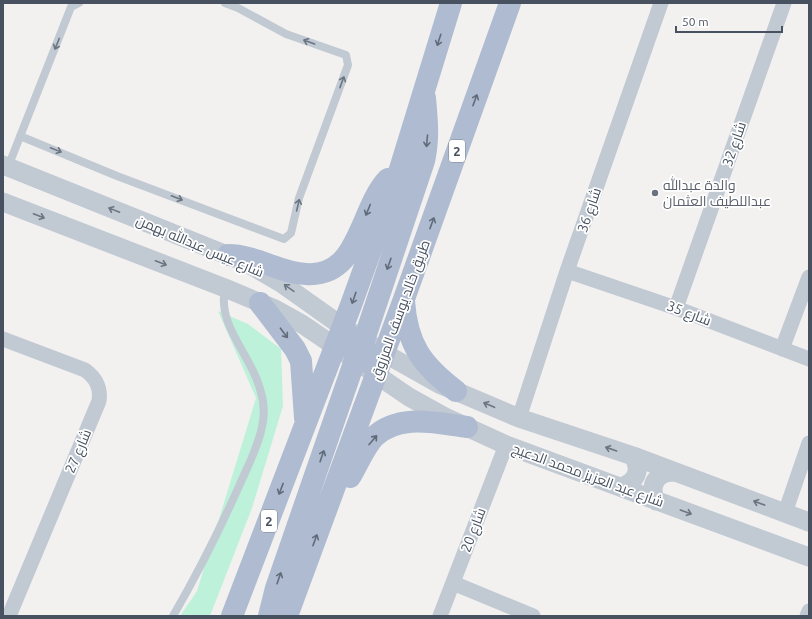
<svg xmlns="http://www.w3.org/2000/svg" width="812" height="619" font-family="Ubuntu,Cairo,sans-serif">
<rect width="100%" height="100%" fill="#f3f1f0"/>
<path fill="#bef1d9" d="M218,311L248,324L281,349L283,406L252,508L210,616H180L197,591L256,398Z"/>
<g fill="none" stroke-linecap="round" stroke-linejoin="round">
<path stroke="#c1c9d3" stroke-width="8" d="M20,136L117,176L284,239L291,233L299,198L348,65L346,55L286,34L238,8L225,3
M8,167L71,7L79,3
M173,616C198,573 220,529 240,484C248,466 258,447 262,427C265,414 264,401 260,389C251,354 217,327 225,288"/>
<path stroke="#c1c9d3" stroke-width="15" d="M567,271L676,308L809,359
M676,308L784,3
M3,339L85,370C96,378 101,387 99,401L9,616
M782,349L809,277
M519,418L567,271L661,3
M785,513L809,443
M453,583L533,616
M440,616L506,445
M807,616L809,611"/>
<path stroke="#c1c9d3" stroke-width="19" d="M3,165L247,263L281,283L343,327L384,353L439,384L519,418L633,456L809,522
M3,202L225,288L275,309L302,324L409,397L447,418L506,445L809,557
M620,487C636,483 642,470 633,456
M656,501C648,485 657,472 674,472"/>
<path stroke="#afbbd0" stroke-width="22" d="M228,255C256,255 279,273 306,274C360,278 359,209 388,179
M404,301C407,345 422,365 456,391
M260,303L295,349L301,361L305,418
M368,363L364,353V340L424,161C429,139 427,120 425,98
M350,477C358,464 364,448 374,437C399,413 436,423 467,427
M232,616L351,305L400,169L451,3
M269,616L276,588L355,360L353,342L343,327
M287,616L404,299L510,3"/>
</g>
<defs><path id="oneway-shaft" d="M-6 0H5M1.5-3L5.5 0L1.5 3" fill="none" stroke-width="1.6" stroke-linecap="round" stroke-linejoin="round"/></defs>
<g stroke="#616c7b">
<use href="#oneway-shaft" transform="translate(439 40) rotate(108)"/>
<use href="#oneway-shaft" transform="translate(475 100) rotate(-70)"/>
<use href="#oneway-shaft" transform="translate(427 141) rotate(95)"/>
<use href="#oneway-shaft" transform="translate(368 210) rotate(112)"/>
<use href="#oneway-shaft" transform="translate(432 223) rotate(-70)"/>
<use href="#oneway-shaft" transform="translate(389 264) rotate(109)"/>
<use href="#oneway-shaft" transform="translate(354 298) rotate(109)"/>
<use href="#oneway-shaft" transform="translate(284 333) rotate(53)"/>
<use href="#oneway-shaft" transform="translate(373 440) rotate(-49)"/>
<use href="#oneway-shaft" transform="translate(322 456) rotate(-71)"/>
<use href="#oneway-shaft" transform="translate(281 489) rotate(111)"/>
<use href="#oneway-shaft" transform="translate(315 540) rotate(-70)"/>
<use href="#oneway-shaft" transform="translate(279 578) rotate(-71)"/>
</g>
<g stroke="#6c7582">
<use href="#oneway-shaft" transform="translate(309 42) rotate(-160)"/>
<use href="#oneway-shaft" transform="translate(57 44) rotate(112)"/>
<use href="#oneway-shaft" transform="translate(342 82) rotate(-70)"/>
<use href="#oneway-shaft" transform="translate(56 150) rotate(22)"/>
<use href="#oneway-shaft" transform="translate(177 198) rotate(21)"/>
<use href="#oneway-shaft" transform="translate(298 205) rotate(-77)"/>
<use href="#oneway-shaft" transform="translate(114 210) rotate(-158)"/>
<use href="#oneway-shaft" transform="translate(39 216) rotate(21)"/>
<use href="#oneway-shaft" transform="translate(161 263) rotate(21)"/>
<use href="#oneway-shaft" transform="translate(289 288) rotate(-145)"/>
<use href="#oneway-shaft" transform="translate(489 405) rotate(-157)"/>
<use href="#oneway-shaft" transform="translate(611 449) rotate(-161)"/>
<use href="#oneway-shaft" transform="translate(759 503) rotate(-160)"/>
<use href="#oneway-shaft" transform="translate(686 512) rotate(20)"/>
</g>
<circle fill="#6b7280" stroke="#fff" stroke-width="1.5" cx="655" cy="193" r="4"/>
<g text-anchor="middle" stroke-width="3.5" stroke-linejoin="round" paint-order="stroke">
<g fill="#fff" stroke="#7e858f" stroke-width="1">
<rect x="449" y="140" width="16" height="22" rx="3"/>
<rect x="261" y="510" width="16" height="22" rx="3"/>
</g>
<g font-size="13" font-weight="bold" fill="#47515f">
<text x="457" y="156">2</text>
<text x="269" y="526">2</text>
</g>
<g font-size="14" fill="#47515f" stroke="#fff">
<text transform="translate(734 144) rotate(-71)" y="5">شارع 32</text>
<text transform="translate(589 210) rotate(-71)" y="5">شارع 36</text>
<text transform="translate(200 246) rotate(23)" y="5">شارع عيس عبدالله بهمن</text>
<text transform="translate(400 310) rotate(-70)" y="5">طريق خالد يوسف المرزوق</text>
<text transform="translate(689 313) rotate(21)" y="5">شارع 35</text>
<text transform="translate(78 451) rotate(-67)" y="5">شارع 27</text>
<text transform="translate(588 475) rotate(20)" y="5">شارع عبد العزيز محمد الدعيج</text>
<text transform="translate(473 530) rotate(-69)" y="5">شارع 20</text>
</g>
<g font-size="14" fill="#5b616d" stroke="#fff" text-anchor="start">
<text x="663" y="190">والدة عبدالله<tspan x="663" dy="16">عبداللطيف العثمان</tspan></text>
</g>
</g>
<rect width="812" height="619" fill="none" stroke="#47515f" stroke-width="8"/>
<path d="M676 26v6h106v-6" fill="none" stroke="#47515f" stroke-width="2"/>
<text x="682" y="26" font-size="12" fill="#47515f" stroke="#ffffff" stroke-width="3" paint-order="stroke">50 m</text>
</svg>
